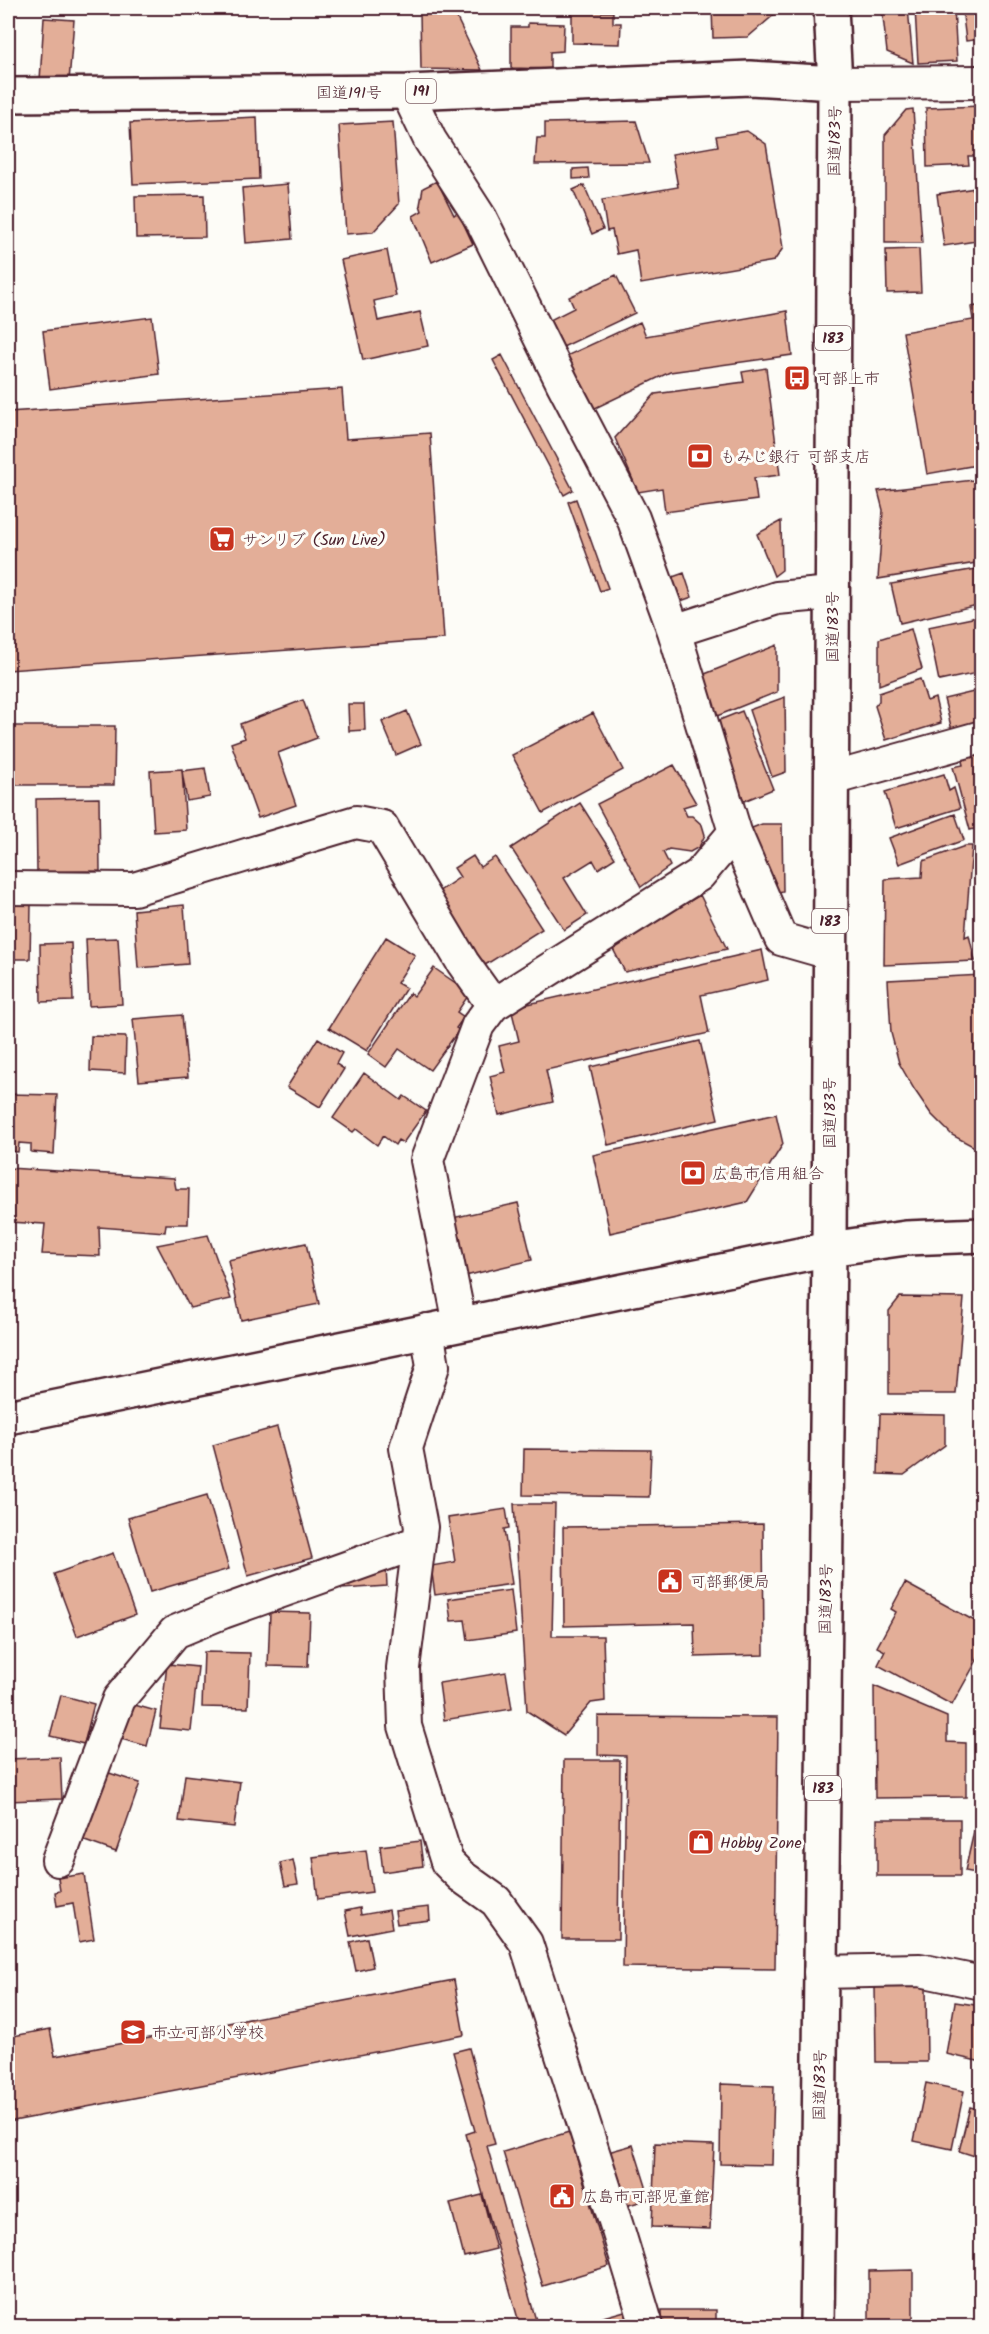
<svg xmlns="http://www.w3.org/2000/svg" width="989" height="2334" font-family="Kalam,'Klee One',sans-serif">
<rect width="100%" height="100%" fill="#fdfcf7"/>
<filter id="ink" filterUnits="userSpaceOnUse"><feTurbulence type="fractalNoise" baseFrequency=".0167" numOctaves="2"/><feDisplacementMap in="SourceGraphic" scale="12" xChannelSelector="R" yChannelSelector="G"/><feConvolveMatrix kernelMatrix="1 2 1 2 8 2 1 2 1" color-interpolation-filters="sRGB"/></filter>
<g filter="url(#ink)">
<path fill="#e3ae98" stroke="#4a1f2b" stroke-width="1.5" d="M53,8H75L74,14L52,12Z
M452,8L482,70L421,69L420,11Z
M712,8H782L748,37L713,38Z
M882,8H908L913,63L887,52Z
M915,8H954L957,61L918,63Z
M962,8H982V39L966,41Z
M572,12H613V23H621L620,44L572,43Z
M44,18L74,20L69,81L40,80Z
M528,23L564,24L563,51L550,52V69L511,68V27H528Z
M982,106V156H968L969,165L927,167L926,108Z
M913,109L922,243H885V135L906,110Z
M257,117L259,179L133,184L130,123Z
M636,121L649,163L535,164L537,138H545V123Z
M393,122L399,204L373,232L346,234L339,125Z
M747,131L766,144L783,248L774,261L641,284L636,250L617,254L612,230L607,231L602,200L678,187L672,154L718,146L716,136Z
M588,168L589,178L573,179V169Z
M437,181L454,215L458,212L473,244L432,262L413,216L422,211L420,205L423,188Z
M288,184L292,239L246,243L242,188Z
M584,185L603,229L592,234L573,190Z
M982,187V240L944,246L937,194Z
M204,195L205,237L136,238L135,196Z
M982,247V258H978L976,248Z
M919,249L921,292L887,293L886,250Z
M387,250L396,296L374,301L378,321L420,312L428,346L363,360L341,260Z
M616,275L635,313L563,347L550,320L574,308L569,297Z
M982,305V464L927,474L903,332L973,320L971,307Z
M787,311L792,355L670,372L589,411L564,357L640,322L646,336Z
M152,317L159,374L50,389L43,331Z
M502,355L573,490L564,495L493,360Z
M766,368L780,475L754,478L757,500L665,512L662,488L638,492L615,438L655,394L744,382L742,372Z
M342,389L346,439L430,433L444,639L8,670V412Z
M982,479V562L878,579L883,510L878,491Z
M576,499L608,588L600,591L568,502Z
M781,521L782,570L774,576L757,534Z
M982,568V604L900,623L891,584Z
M684,573L692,597L675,603L667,579Z
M982,616V672L939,681L928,627Z
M911,629L922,669L879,685V639Z
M777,645V692L717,716L700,676Z
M920,679L927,701L935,698L941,723L886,740L875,706L879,701V693Z
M982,690V731L954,738L944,699Z
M785,697L786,772L772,777L749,710Z
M303,700L317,738L278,753L296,805L258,818L231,743L245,738L240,724Z
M348,704H364L365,730L349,731Z
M407,711L421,744L396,755L382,722Z
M742,711L773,789L744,801L712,723Z
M593,713L623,770L543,813L512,755Z
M10,726H115L114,785H10Z
M982,752V827L970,830L953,767L963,765L961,757Z
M674,765L696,803L683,807L687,816H692L702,825L705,835L699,847L690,852L669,849L663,852L670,866L641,887L597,804Z
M205,768L210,797L187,801L182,771Z
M182,769L186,830L154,832L150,771Z
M944,774L949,791L954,788L960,808L896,828L885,792Z
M99,798L100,871L37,872L36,799Z
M580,803L615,858L598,869L593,860L564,878L587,915L564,930L511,848Z
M955,814L964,840L899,864L889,838Z
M762,824H782L783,891L770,894L747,830Z
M965,846H972L965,937L969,935L975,961L884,965L885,879L922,877L923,861Z
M473,856L480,867L495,857L542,929L482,967L435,894L460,877L454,868Z
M700,895L727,949L625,972L612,947Z
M8,905H31L30,959H8Z
M184,905L188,964L138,968L134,910Z
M386,937L415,955L397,983L406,988L367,1051L329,1028Z
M118,938L122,1004L89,1006L86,939Z
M71,943L73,1001L41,1002L40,944Z
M762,950L768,980L701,995L709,1033L546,1070L553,1102L499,1115L490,1076L505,1072L499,1046L519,1041L511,1008Z
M434,968L470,993L457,1012L464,1017L456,1028L459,1030L430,1070L399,1049L386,1067L368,1054L410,993L414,996Z
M982,975V1151L952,1135L931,1114L914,1089L899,1063L891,1033L888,980Z
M182,1015L188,1077L139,1081L133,1019Z
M91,1036L126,1037L125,1073L90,1071Z
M318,1038L342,1053L336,1064L344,1069L320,1107L287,1087Z
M700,1041L718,1119L608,1145L590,1067Z
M364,1073L401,1100L404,1096L426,1111L403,1143L398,1140L395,1145L383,1136L377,1145L356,1129L353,1132L333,1118Z
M8,1094L57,1095L54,1154L31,1152V1144L19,1143L18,1152L8,1151Z
M776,1114L783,1144L747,1202L610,1233L593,1155Z
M8,1168L174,1178L176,1189H189L188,1224H166L165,1232L99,1227L100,1256L42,1254L45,1224L8,1222Z
M518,1203L532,1260L461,1277L448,1219Z
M208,1235L231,1299L190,1308L157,1245Z
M306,1243L319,1304L241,1320L228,1260Z
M900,1297L964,1298L956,1394H889V1311Z
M880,1414L945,1415V1445L904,1475L878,1474Z
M277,1427L312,1558L248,1576L213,1445Z
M524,1449L651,1450L649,1497L523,1495Z
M207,1495L229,1569L150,1592L128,1518Z
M514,1504H555L552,1636H603L605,1701L591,1703L564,1735L527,1711Z
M506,1509L509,1528L504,1529L512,1584L435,1595L431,1566L455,1562L448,1518Z
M763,1524L764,1655L695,1657L694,1623L564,1626L563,1527Z
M113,1553L135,1615L77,1636L54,1574Z
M386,1566L387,1586L342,1589V1581Z
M905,1583L982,1625V1651L952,1705L878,1665L885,1651L877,1647L896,1612L891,1609Z
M511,1590L516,1633L468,1640L465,1620L451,1621L448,1599Z
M270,1612L310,1613L308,1667L268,1666Z
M204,1652L250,1653L248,1708L202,1707Z
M167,1664L198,1667L191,1731L160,1728Z
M506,1672L512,1709L444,1720L439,1683Z
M874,1686L947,1717V1742L966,1743V1797L875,1798Z
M61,1695L94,1704L84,1744L50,1736Z
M131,1704L156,1711L147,1746L121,1739Z
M598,1716L778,1717L775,1969L623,1967L626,1756L598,1755Z
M60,1757L62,1799L8,1801V1759Z
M564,1760H620L618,1939H562Z
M103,1771L140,1783L116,1852L79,1839Z
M185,1775L240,1782L234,1827L179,1821Z
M877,1819H960V1876H877Z
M975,1827L982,1829V1874L965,1871Z
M420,1841L423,1866L383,1872L380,1846Z
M366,1850L372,1892L318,1899L313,1857Z
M293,1860L298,1884L285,1886L280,1863Z
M84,1874L94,1939L79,1942L73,1903L57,1906L55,1892L60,1891L58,1878Z
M429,1907L430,1920L397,1924L395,1911Z
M360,1908L361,1915L389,1910L392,1928L350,1936L345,1911Z
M367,1938L373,1967L356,1971L350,1942Z
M454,1980L464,2035L8,2122V2065L13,2064L8,2037L50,2029L55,2056Z
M875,1986H926L927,2062H876Z
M955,2002L982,2006V2062L946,2054Z
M469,2048L495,2144L487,2146L537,2324L529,2326H520L466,2134L475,2131L453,2052Z
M926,2083L964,2091L952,2149L914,2141Z
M721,2084L774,2086L772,2165L720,2164Z
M970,2107L982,2110L981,2158L959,2151Z
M569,2132L609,2266L543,2286L503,2152Z
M655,2143L714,2145L710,2229L652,2227Z
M633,2145L650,2199L625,2206L608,2152Z
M482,2195L496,2249L464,2257L450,2203Z
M913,2270V2326H869V2271Z
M632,2309L637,2326H571Z
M662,2310H716V2326H662Z"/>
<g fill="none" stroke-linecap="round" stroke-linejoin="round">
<defs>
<path id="minor" d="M835,83L982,82
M407,92L430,140L481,219L563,384L633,518L674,631L735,832L781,939L830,953
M674,631L777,598L832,593
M831,779L982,737
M8,888L134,889L356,822L382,827L463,963L493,1005
M460,1324L427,1160L478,1025L493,1005L699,875L735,832
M427,1330L433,1366L406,1448L421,1527L403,1668L405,1726L447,1862L461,1876L496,1901L526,1943L618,2230L647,2326
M58,1860L119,1699L175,1632L223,1612L419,1542
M820,1972L920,1970L982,1983"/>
<path id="tertiary" d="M8,1417L829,1249L906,1238L982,1235"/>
<path id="trunk" d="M8,95L407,92L750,78L835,83
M817,2326L829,1249L835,83L831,8"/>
</defs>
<use href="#minor" stroke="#4a1f2b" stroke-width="36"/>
<use href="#tertiary" stroke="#4a1f2b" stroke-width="38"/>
<use href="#trunk" stroke="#4a1f2b" stroke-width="38"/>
<use href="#minor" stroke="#fdfcf7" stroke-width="32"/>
<use href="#tertiary" stroke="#fdfcf7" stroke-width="33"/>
<use href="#trunk" stroke="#fdfcf7" stroke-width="33"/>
</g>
</g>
<defs>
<symbol id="bus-square" viewBox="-11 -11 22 22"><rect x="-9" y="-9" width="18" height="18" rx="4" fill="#c8321e" stroke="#fdfcf7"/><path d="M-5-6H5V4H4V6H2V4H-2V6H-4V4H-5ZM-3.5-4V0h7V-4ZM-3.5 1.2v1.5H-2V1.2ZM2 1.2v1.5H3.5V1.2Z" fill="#fff"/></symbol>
<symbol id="bank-square" viewBox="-11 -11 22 22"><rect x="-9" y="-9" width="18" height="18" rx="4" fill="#c8321e" stroke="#fdfcf7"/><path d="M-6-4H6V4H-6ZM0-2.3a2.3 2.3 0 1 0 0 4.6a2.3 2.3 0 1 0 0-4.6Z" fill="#fff"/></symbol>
<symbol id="supermarket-square" viewBox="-11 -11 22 22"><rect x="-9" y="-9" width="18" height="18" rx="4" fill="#c8321e" stroke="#fdfcf7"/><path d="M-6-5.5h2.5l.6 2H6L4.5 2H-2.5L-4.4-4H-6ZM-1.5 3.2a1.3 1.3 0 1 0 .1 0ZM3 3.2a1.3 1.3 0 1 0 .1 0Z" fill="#fff"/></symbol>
<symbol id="civic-square" viewBox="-11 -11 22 22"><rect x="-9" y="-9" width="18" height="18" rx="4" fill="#c8321e" stroke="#fdfcf7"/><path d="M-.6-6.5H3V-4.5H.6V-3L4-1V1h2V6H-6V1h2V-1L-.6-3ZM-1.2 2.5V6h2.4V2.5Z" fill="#fff"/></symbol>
<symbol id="shop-square" viewBox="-11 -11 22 22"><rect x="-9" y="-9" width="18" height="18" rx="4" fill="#c8321e" stroke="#fdfcf7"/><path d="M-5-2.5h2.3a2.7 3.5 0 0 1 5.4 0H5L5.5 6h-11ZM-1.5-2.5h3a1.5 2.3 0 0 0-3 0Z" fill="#fff"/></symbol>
<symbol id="school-square" viewBox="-11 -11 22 22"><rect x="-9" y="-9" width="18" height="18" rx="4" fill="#c8321e" stroke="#fdfcf7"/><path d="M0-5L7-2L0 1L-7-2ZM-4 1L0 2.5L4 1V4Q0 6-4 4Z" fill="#fff"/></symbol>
</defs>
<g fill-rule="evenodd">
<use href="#bus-square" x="782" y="363" width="30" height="30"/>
<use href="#bank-square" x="685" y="441" width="30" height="30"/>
<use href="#supermarket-square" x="207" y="524" width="30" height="30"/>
<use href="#bank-square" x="678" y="1158" width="30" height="30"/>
<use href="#civic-square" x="655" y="1566" width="30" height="30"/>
<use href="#shop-square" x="686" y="1827" width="30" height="30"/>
<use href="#school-square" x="118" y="2017" width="30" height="30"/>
<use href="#civic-square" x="547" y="2181" width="30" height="30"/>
</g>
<g text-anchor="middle" stroke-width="6" stroke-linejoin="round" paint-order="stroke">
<g fill="#fdfcf7" stroke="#806168" stroke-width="1.5">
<rect x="406" y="79" width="30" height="24" rx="4.5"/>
<rect x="815" y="326" width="36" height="24" rx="4.5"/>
<rect x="812" y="909" width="36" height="24" rx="4.5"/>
<rect x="805" y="1776" width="36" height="24" rx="4.5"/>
</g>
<g font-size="15" font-weight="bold" fill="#4a1f2b">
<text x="421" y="96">191</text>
<text x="833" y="343">183</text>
<text x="830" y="926">183</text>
<text x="823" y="1793">183</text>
</g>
<g font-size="16" fill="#4a1f2b" stroke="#fdfcf7">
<text x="349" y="98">国道191号</text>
<text transform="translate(834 141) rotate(-89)" y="6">国道183号</text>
<text transform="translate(832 627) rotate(-90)" y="6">国道183号</text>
<text transform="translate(829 1113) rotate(-90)" y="6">国道183号</text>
<text transform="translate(825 1599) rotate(-89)" y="6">国道183号</text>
<text transform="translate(819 2085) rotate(-89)" y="6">国道183号</text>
</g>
<g font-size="16" fill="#4a1f2b" stroke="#fdfcf7" text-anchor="start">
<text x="816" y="384">可部上市</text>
<text x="720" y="462">もみじ銀行 可部支店</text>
<text x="242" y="545">サンリブ (Sun Live)</text>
<text x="712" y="1179">広島市信用組合</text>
<text x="690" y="1587">可部郵便局</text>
<text x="720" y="1848">Hobby Zone</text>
<text x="152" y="2038">市立可部小学校</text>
<text x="582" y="2202">広島市可部児童館</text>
</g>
</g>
<rect width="989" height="2334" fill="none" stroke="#fdfcf7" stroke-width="30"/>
<rect x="15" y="15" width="959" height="2304" fill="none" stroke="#4a1f2b" stroke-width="2" filter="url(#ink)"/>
</svg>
